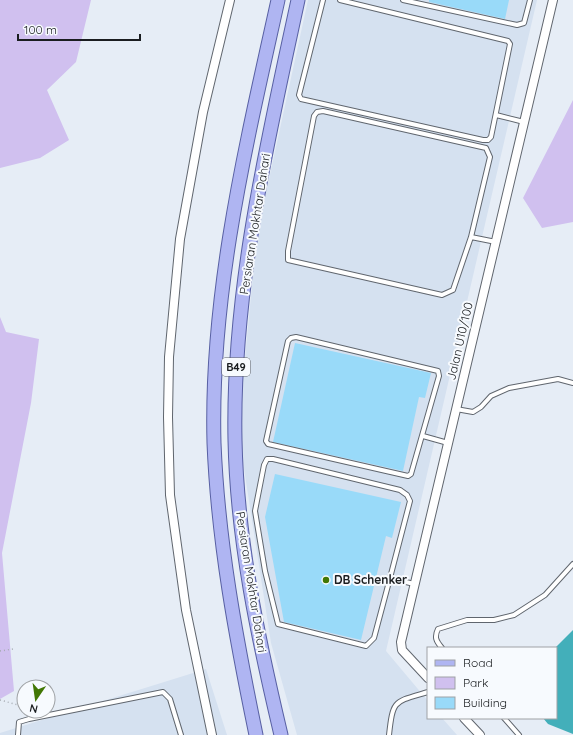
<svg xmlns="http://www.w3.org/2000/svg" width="573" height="735" font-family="Quicksand,sans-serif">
<rect width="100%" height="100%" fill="#e6edf6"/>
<path fill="#d5e1f0" d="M308,0H537L386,651L428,701V718H442L457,735H297L271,643L238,430L257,234Z
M206,669L227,735H0V733Z"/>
<path fill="#d0c0ef" d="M0,0H91L76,62L47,90L69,140L40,158L0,168Z
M573,100V222L542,228L523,198Z
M0,317L6,332L39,339L31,403L2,553L14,691L0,699Z"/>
<path fill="#43afba" d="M573,630V734L548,724L543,718H556L555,648Z"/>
<path fill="#99daf9" d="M429,0H509L505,19L429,2Z
M295,343L431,373L425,398L419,397L403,471L273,442Z
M275,474L401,502L392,538L386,536L361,640L284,622L265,517Z"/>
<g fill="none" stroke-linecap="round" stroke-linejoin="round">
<defs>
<path id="lane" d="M323,0L299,95L301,99L483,140H488L491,137L510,44L508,41L340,0
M403,0L517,25L524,23L530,0
M496,115L524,122
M471,237L490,157L486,148L323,111L317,112L314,116L288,251V260L442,295L453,290L471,237L496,242
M296,337L438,371L439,376L411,474L408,476L268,444L266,441L288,341L291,338Z
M456,409L473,412L481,407L491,396L509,388L558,379L573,383
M423,436L448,443
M390,578L410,501L407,495L400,490L273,459H267L264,465L255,511L265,571L278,624L366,646L374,638L390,578L414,584
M442,648C436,641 434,637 438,629L467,620H494L514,615L545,595L573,564
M504,718L519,735
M18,735L19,722L29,719L163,692L170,699L181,735
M389,735C393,699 394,702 428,692"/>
<path id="street" d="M428,678L402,650L401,642L553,0
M464,718L480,735
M212,735L186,610L170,495L168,417L169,357L180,239L203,112L230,0"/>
<path id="primary" d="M256,735C236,638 218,542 214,443C210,293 246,145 278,0
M281,735C258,638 237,540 235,440C232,291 267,144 298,0"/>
</defs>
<use href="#lane" stroke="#60666e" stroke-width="6"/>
<use href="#street" stroke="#60666e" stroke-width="10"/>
<use href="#primary" stroke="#5860a3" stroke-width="15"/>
<path stroke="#a6abb2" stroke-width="1.5" stroke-dasharray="1 3" stroke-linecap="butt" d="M0,651L13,649
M0,700L22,706"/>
<use href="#lane" stroke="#fff" stroke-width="4"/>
<use href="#street" stroke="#fff" stroke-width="8"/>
<use href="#primary" stroke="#afb5f2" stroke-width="13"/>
</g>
<circle fill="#427704" stroke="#f7fafe" stroke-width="1.5" cx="326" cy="580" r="4"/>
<g text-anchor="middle" stroke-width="4" stroke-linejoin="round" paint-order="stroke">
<rect fill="#f7fafe" stroke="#5c5f63" stroke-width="1" x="222" y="358" width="28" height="18" rx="3"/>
<g font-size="11" font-weight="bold" fill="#1a1d20">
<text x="236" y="371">B49</text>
</g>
<g font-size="12" fill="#1a1d20" stroke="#f7fafe">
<text transform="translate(255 224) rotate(-81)" y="4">Persiaran Mokhtar Dahari</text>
<text transform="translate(460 341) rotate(-77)" y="4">Jalan U10/100</text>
<text transform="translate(251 582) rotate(81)" y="4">Persiaran Mokhtar Dahari</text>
</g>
<g font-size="12" font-weight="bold" fill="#1a1d20" stroke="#f7fafe" text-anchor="start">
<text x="334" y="584">DB Schenker</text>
</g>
</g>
<rect x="427" y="647" width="130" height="72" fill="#f7fafe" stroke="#9fa2a5"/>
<rect x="435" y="660" width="20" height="6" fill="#afb5f2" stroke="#9fa2a5"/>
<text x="463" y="667" font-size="12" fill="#1a1d20">Road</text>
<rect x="435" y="677" width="20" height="12" fill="#d0c0ef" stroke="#9fa2a5"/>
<text x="463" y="687" font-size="12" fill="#1a1d20">Park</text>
<rect x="435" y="697" width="20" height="12" fill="#99daf9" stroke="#9fa2a5"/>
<text x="463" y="707" font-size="12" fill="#1a1d20">Building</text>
<g transform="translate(36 699) rotate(193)"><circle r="19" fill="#f7fafe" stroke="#9fa2a5"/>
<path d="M0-3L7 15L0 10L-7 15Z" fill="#427704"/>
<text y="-6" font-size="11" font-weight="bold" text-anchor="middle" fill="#1a1d20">N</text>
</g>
<path d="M18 34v6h122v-6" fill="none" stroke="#1a1d20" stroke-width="2"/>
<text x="24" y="34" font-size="12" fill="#1a1d20" stroke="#f7fafe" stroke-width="3" paint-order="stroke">100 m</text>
</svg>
